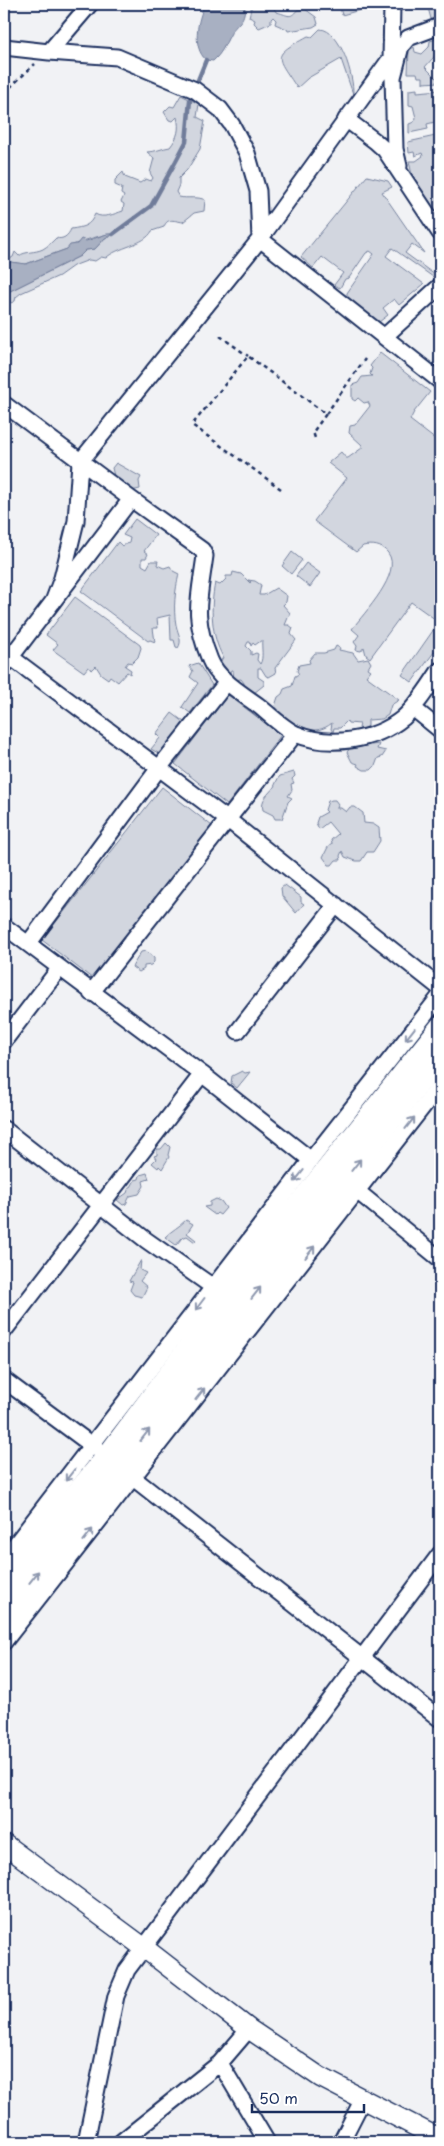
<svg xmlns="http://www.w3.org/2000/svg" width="444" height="2146" font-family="'Playpen Sans',sans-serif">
<rect width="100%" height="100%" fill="#f1f2f5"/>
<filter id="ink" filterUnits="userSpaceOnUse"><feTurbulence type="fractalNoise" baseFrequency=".02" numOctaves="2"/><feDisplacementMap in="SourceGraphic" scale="10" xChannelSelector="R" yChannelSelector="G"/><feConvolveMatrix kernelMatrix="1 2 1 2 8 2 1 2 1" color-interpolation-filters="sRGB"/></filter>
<g filter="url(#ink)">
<path fill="#d2d6df" stroke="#76829e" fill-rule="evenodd" d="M252,4H272L276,12C287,14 290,20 297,10L305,9L316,17L318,24L313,27L288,31L287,29L275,24L276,20L273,17L271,19V23L259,28L254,23L255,20L249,17Z
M339,4H371V7L342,15Z
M427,4H440H439L440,17L431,19Z
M320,29C341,30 354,77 353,94L341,59L308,78L297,88C276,55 270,57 308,36L312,37Z
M440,38V50L425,67L440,82L423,83V77H418L417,73H408L409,50L414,47L415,52L422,54L429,47L430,41Z
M417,89V92L440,90V126L437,127L435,122L427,124L428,129L409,133V124L414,122L416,118L413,106L409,105V90Z
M181,95L199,104L197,117L205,121L200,149L187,170L179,178V185L176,192L179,197C187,199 198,196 205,200L204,211L194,213L183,222C175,221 167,217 164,227L152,231C145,245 117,247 106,258L101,257L95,261L89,260L73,266L59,276L21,293L16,297L15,301L11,303L8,299L4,300V294L80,256L86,250L95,249L105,238L110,237L112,234C104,234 72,243 67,249L26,264L11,262L4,266V255L8,260L13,257L15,252L19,256C25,251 35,253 43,249C48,246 52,242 56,238C63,240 68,236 71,229C84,227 90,226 95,214C103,219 114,214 123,211L124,204L121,202L124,196L121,194L122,188L115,185V180L123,172L125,177L140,183L146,179L151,181L153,178L150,173L154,158L147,152C156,152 162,148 170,147C178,137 180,129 177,117L173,121L169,120L164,112L170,106L174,107Z
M440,135V217L412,175L409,161H416L423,156L422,153L415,156L414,152L409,153L408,142Z
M367,176L388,181L392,187L382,192L424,253L412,244L405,253L435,275L433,277L392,248L386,256L424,284L399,305L394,299L383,308L388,315L379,322L347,297V293L374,254L370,251L366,253L349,278L345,279L340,288L334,285L343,273L322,257L313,268L301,257Z
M380,353L430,392L414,412L410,420L440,443V644L412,682L402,675L439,622L411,602L370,658L366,655L364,647L361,651L356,650L357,646L354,642L359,635L352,629C364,613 403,573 388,553C382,545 372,544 363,546L356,552L314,521L347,478L328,463L341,452L346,458H348L362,448V445L349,433L350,426L355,425L370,406L368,402L364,403L358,398L355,401L352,399V385L358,383L362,377L372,376L370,374L372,368L370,366Z
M116,463L141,477L139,481L140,489L131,491L115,480L112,468Z
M135,519L156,535L144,551L148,554L146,558H142V565L147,568L151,561H158L157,565L164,568L170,566L173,571L179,574C175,591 173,608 176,625C178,634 183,641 178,648L176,647L174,640H171L170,615L157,618L158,628H153L155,642L150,640L148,641L81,591L118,542L122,546L129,543L130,538L123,535Z
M292,552L302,560L291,574L282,566Z
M306,563L320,573L310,587L296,576Z
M233,572L241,574L250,583L251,582L248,580L255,581L261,585L259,595H264L276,588L287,596L286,602L283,605L290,613L285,625H289L293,628L291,634L296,640L275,668L276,673L269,677L266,676L261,668H258V677L264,681V685L254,693H251L244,686V683L241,679L234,680L233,670H231L229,674L225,668L222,667L220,663L223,657C211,635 210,608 215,583L220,585L226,579V576H232ZM262,640C261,647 264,658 260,664L257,660L258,654L256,653L251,655V651L246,646L248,642H250L251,646L253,643L255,645Z
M75,597L140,645L141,648L138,657L132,663L128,662L125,666L131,670L130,674L127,672L118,682L110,676L108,679L101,674L96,666L92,670L88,667L84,672L53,650L58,644L46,635Z
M336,646L340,648L339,650L353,653L358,660L368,658L371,663L368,668L371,670L366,676L399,700L391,705L388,715L382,719L368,720V727L364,729L359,728L360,724L348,723L347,721L340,728H334L333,732L331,729L332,723C314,738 293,726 273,720L279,710L275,706L278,697L282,694L284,689L292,686L295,676L299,674L297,671L299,665L310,663L309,660L315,653H324L334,650Z
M198,663L212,685L190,713L182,707L198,683L190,677L193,671L189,666Z
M228,695L281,735L227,805L175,764Z
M172,713L184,722L160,754L151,749L160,738L156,734Z
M370,743L371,745L379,744L377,749L386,751L382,757L378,758L375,766L371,770H364L357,766L358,764L352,762L347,752L350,748Z
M294,772L295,776L292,779L294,783L291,784L292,790L288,796L292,798L288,802L282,819H275L273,815L263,810C260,799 269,794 274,787C276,783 277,779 280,776Z
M162,787L212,826L93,979L42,940Z
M332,800H335L338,804L337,808H341L346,812L350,807H355L363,813L364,823L373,824L379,828L380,841L373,852H367L361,861H356L345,857L342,851L340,856L341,860H336L332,865H329L323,857L328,847L332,844L331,840L338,834L328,822L319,829L316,823L318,817L327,812L325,810L328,801Z
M285,885L301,897V902L304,904L296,913L282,896L281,888Z
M146,951L154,958V962L151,965L144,966V969L139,972L132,967L141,952Z
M242,1071L245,1073L250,1072L237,1088L231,1083L232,1076Z
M166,1143L170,1147L168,1155L169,1157L162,1169L159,1166L158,1168L152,1163L156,1159L154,1156L157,1155V1149H161Z
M147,1173L149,1179L143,1181L144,1186L139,1194L130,1196L126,1204L123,1205L117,1200L127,1193L129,1187H131L135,1180L139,1179L140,1175Z
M216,1199L221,1201L226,1208L220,1215L217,1213L215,1215L204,1207L210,1206V1202Z
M186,1220L193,1224L187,1233L196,1240L195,1242L187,1236L182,1238L176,1245L165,1237C172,1230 179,1227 186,1220Z
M141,1260L140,1270L146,1273L140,1281L147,1287L142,1297L134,1295L130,1290L133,1282L129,1281Z"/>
<path fill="#a8b0c2" stroke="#707c9a" d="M205,4H245C245,24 237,21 230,35C224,46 222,53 213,61L206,60C192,47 197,21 205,4Z
M107,234H113L105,238L95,249L86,250L80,256L4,294V266L11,262L26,264L67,249L70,245L77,244L81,239L86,241Z"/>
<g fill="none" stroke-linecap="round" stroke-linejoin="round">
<path stroke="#707c9a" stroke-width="4.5" d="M113,234L151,206L176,161L186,142L190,100L206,60"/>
<defs>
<path id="minor" d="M4,47L49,52L90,4
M49,52L117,57L195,90L220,109L232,125L247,153L258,191L260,239L440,381
M391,61L392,4
M346,119L375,141L385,150L440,233
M399,166L395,149L393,77L400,50
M384,337L440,286
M4,404L131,499L202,550L205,556C199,600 192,616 210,660C218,680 243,694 259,706C270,715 283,728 296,734C329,748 375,741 403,718C418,705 429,686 440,670
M53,602L62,578L76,521L80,462L260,239L388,62L408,38L440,26
M4,652L227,819L440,988
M4,666L131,499
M413,708L440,730
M4,926L202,1074L311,1160
M28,944L159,768L227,682
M91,993L295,734
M238,1031L336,905
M4,1041L59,969
M4,1129L146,1240L213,1287
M357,1191L440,1259
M4,1331L202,1074
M4,1380L101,1452
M127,1473L440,1719
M4,1559L311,1160L440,996
M4,1642L440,1085
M220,2063L267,2142
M86,2142L116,1996L127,1970L440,1554
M121,2142L220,2063L249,2029
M341,2142L363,2099"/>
<path id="major" d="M4,1844L143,1947L249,2029L320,2077L440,2139"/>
<path id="highway" d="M4,1582L107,1457L254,1261L440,1028
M4,1615L440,1056"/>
</defs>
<use href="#minor" stroke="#1b2f5e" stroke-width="19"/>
<use href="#major" stroke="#1b2f5e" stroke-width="22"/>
<use href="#highway" stroke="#1b2f5e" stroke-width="26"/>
<path stroke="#1b2f5e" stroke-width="2.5" stroke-dasharray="4 4" stroke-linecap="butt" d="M4,93L35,64
M220,336L248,356
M326,414L365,359
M281,489L192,425L248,356L326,414L313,432L315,438"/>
<use href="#minor" stroke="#fff" stroke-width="15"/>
<use href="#major" stroke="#fff" stroke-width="19"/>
<use href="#highway" stroke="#fff" stroke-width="22"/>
</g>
<defs><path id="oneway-shaft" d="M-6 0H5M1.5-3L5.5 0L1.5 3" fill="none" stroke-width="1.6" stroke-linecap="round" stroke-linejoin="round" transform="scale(1.25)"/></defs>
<g stroke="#8d97ae">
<use href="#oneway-shaft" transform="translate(410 1034) rotate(128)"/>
<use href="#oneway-shaft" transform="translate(410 1123) rotate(-52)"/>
<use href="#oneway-shaft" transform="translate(356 1165) rotate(-52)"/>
<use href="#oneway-shaft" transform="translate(299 1176) rotate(128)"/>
<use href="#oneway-shaft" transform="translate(310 1252) rotate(-52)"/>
<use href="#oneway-shaft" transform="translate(256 1293) rotate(-52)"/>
<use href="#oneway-shaft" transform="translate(200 1304) rotate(127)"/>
<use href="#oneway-shaft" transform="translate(200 1394) rotate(-52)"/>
<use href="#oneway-shaft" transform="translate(145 1435) rotate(-52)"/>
<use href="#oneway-shaft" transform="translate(70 1475) rotate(128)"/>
<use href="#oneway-shaft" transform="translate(88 1535) rotate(-52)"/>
<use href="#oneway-shaft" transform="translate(34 1577) rotate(-52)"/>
</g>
</g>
<rect width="444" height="2146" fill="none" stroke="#fff" stroke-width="20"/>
<rect x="10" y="10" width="424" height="2126" fill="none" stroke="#1b2f5e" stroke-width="2" filter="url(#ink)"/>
<path d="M252 2104v8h112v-8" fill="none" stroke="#1b2f5e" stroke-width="2.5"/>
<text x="259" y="2104" font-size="15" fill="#1b2f5e" stroke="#ffffff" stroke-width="4" paint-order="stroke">50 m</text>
</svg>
